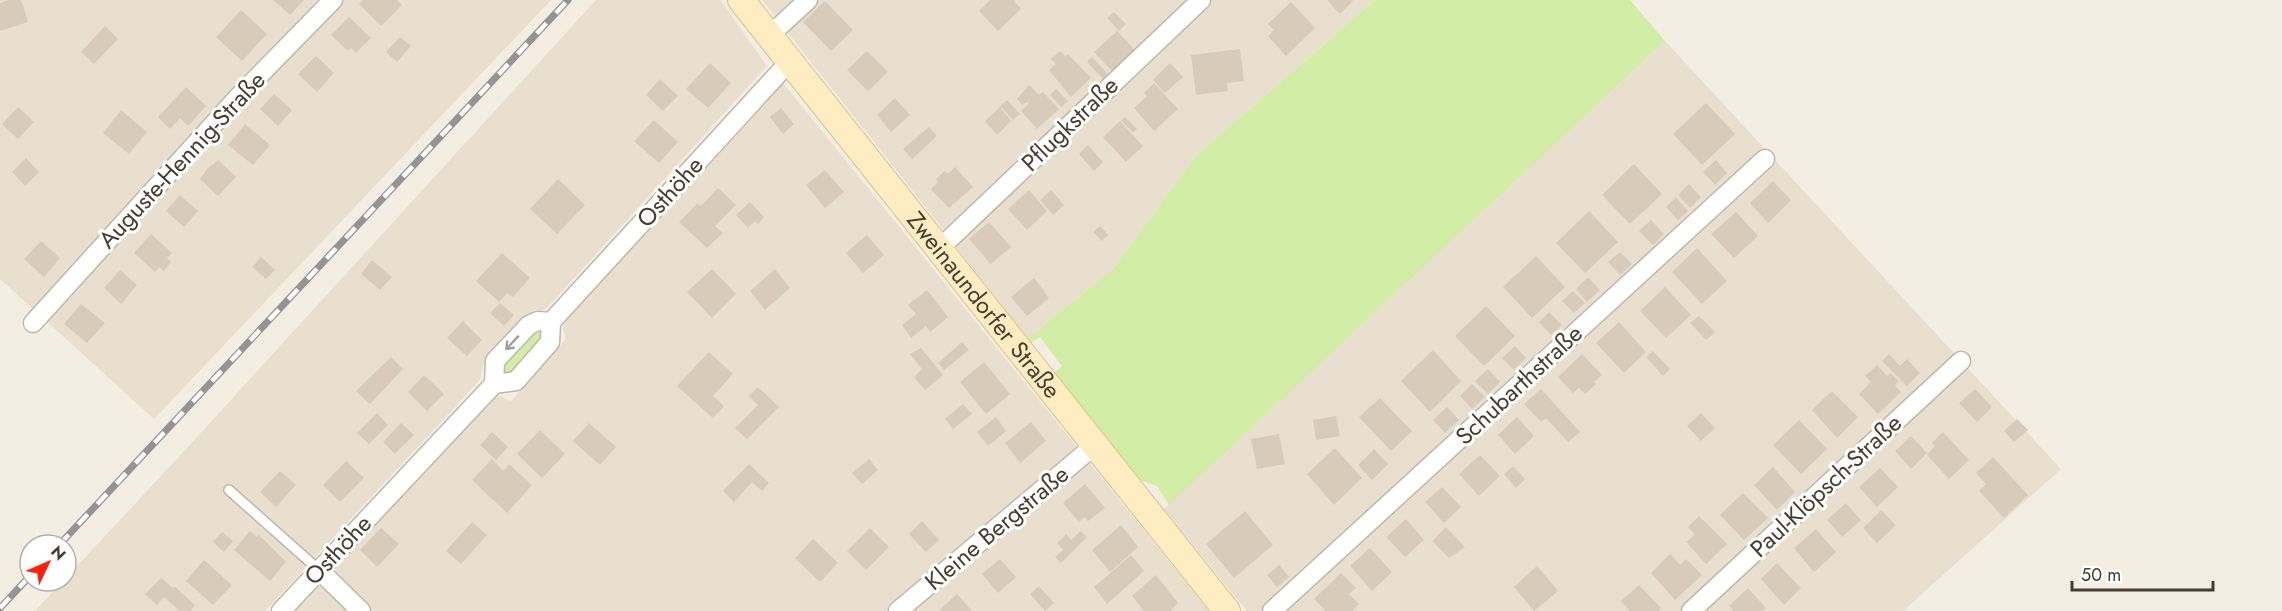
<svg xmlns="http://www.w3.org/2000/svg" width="2282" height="611" font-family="Jost,sans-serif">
<rect width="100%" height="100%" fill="#f3ede2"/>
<path fill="#e8dfcf" d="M0,0H551L154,419L0,279Z
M596,0H720L767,66L545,310H535L483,366L480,380L265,611H35L63,581H66V578L187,448Z
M762,0H1375L1196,156L1113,269L1027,339L935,219Z
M1665,41L2061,469L1903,611H1247L1164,509Z
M783,83L1209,611H295L497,395L511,401L566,339L562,324Z"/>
<path fill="#d1eda6" d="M1375,0H1630L1665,41L1169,505L1157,486L1135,478L1052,375L1062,366L1040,337L1031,343L1027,339L1113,269L1196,156Z
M539,330L542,331L545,338L514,374L502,376L501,363L531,332Z"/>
<path fill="#d9cbb9" d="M9,0H21L28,22L0,31V3Z
M273,0H304L290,15Z
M363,0H397L402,5L381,26L359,4Z
M990,0H1015L1014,1L1021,9L998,31L979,11Z
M1327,0H1352L1353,1L1340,14Z
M825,1L853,30L831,51L803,22Z
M1291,2L1315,28L1286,56L1268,36L1274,30L1268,24Z
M241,10L267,34L242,61L216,37Z
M1114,12L1126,24L1119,31L1107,18Z
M349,17L371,38L356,53L351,48L348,51L331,35Z
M105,26L118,39L94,64L81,52Z
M1117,31L1136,51L1113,72L1094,52Z
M400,37L411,46L397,62L386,52Z
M1240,49L1244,81L1227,83L1228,91L1196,95L1191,55Z
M867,51L888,72L868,91L847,70Z
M1060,51L1065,56L1068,54L1091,78L1071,97L1049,70L1056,64L1051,59Z
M316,56L334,73L317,92L298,74Z
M1092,57L1108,74L1103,79L1087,62Z
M710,63L731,83L708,108L686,89Z
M1170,63L1183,77L1165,93L1153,80Z
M660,79L678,96L663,111L646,95Z
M1154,83L1178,109L1154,131L1134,108L1147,96L1144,93Z
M1029,85L1039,95L1043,92L1059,109L1037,129L1021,111L1029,104L1027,102L1022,105L1017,99Z
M186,87L206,106L188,126L180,118L170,129L158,117Z
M1056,89L1068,101L1061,107L1050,95Z
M274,94L292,110L278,126L260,109Z
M895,98L910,115L891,132L877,115Z
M1007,100L1020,114L1013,120L1000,106Z
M1706,103L1735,134L1702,165L1673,134Z
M18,107L34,122L18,139L2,124Z
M1000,107L1011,121L997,135L985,121Z
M781,108L794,124L783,134L770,117Z
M121,110L147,132L129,154L103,133Z
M1125,117L1137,129L1133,133L1121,120Z
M654,120L678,142L659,163L634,141Z
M1120,121L1143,146L1126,162L1103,137Z
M245,124L270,145L253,165L228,145Z
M929,127L937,136L912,159L903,149Z
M1088,145L1103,162L1094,171L1079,154Z
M26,158L39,172L25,186L12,172Z
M218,160L236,177L218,196L200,179L207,169Z
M1716,160L1727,173L1715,185L1703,172Z
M1634,164L1662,194L1630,224L1602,195Z
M955,167L973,187L949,208L931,189L938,182L936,179L945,171L948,174Z
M825,170L844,192L825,208L806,185Z
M558,179L585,205L557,234L530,209Z
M1773,181L1791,200L1768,223L1750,203Z
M1689,184L1701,197L1690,208L1678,195Z
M718,188L736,205L715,226L723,233L707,248L679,222L698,203L701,206Z
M1029,190L1047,211L1027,230L1008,209Z
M1051,190L1064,205L1053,215L1040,200Z
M180,195L198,211L184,227L166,211Z
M1676,197L1688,211L1678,220L1666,207Z
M750,202L764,217L758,224L755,221L748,228L736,215Z
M1589,211L1618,242L1585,273L1556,243Z
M1736,212L1758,236L1734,258L1711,234Z
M1651,220L1664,234L1653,245L1639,231Z
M989,222L1011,247L991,264L969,239Z
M1100,226L1108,235L1102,241L1093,232Z
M151,234L172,253L167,258L171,262L164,271L159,267L155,272L134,253Z
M867,235L884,255L863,273L846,253Z
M41,241L60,258L44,277L24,259Z
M1697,248L1727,281L1702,304L1672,272Z
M1620,252L1632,264L1620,275L1608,262Z
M502,253L530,278L513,297L507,293L499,302L476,281Z
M1536,256L1565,287L1532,318L1503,287Z
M261,257L275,270L266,279L252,267Z
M372,260L392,277L380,290L361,274Z
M712,269L736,294L712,318L687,292Z
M775,269L790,288L765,310L750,291Z
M120,270L137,285L121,304L104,288Z
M1588,277L1600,290L1587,302L1576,289Z
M1034,278L1049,298L1027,316L1011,297Z
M1665,287L1691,315L1666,338L1640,311Z
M927,290L948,317L930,332L926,326L911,338L902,325L916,314L908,305Z
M1573,291L1585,303L1574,313L1562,301Z
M500,303L514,315L504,326L490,313Z
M81,304L105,323L87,343L64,324Z
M1486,306L1515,336L1484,366L1455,336Z
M1549,312L1562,325L1551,335L1539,322Z
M1699,316L1715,332L1706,340L1690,323Z
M463,321L482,340L467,356L447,338Z
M1619,322L1646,352L1624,373L1596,343Z
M962,342L969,350L944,370L938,363Z
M1515,346L1526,358L1514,370L1502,358Z
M921,348L943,375L925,390L914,377L922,369L910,354Z
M1433,350L1461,381L1430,412L1401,381Z
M1653,351L1670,369L1663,376L1646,357Z
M709,352L733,374L713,396L724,406L713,418L677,386Z
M1582,354L1602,375L1594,382L1596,384L1585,394L1579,388L1573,393L1558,377Z
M1889,354L1900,366L1907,359L1920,373L1907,386L1882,361Z
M391,357L403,369L370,404L356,391Z
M984,362L1010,394L986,414L960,382Z
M1877,365L1887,376L1891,373L1899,381L1895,385L1901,392L1878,414L1859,394L1871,382L1865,376Z
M1488,369L1500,382L1488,394L1475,381Z
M424,375L444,394L427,411L408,392Z
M1472,384L1485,397L1472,409L1460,396Z
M758,387L779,407L747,439L735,428L758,405L749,396Z
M1541,389L1580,432L1568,442L1546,418L1541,422L1524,404Z
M1975,389L1992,407L1977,422L1959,403Z
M1832,391L1858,417L1837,438L1812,410Z
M1380,398L1412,431L1391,451L1359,417Z
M963,404L972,414L953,429L945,419Z
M1447,407L1459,420L1445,433L1433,420Z
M377,413L388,425L369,444L357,433Z
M1701,413L1715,428L1701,441L1687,426Z
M1336,416L1340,436L1316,440L1313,420Z
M996,417L1006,431L988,446L977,432Z
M1517,417L1534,436L1515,454L1498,435Z
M2017,419L2028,430L2014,442L2004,431Z
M1799,420L1827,449L1801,474L1773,445Z
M1031,422L1046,441L1020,463L1005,443Z
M401,423L414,435L395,454L383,442Z
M589,423L616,447L600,465L573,441Z
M540,430L565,454L542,478L517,454Z
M492,432L508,447L496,460L480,445Z
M1943,432L1969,460L1949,479L1927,455L1935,446L1932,443Z
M1279,434L1285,464L1257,469L1251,439Z
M1911,436L1927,453L1911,469L1895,451Z
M1335,448L1362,478L1334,505L1307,474Z
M1374,449L1388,464L1372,480L1358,465Z
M1480,455L1500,476L1479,496L1459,474Z
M1993,457L2028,495L2004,518L1979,491L1986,484L1976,473Z
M492,459L503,471L509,464L532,485L507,513L472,480Z
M869,459L878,470L862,484L852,473Z
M346,461L364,478L340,502L323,485Z
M749,464L769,483L762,491L752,482L734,502L723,491Z
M1513,466L1525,479L1516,488L1504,474Z
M1773,467L1795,492L1777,510L1754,485Z
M1880,468L1898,487L1877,507L1859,487Z
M280,471L296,485L276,507L260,492Z
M1085,484L1105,508L1088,521L1085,517L1079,522L1063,503Z
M1442,487L1461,507L1444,523L1425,502Z
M1743,493L1768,518L1744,540L1720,515Z
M1846,503L1861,520L1842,537L1827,520Z
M1881,510L1896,525L1877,543L1863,528Z
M1245,511L1273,545L1234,578L1206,544Z
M1699,516L1727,544L1706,564L1686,542L1695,535L1688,527Z
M1406,519L1424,540L1405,557L1386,537Z
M922,521L939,540L926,552L909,534Z
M472,522L487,535L461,564L446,551Z
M1121,525L1138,547L1110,572L1092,550Z
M1446,527L1465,547L1449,558L1432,541Z
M381,528L399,544L377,567L360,550Z
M870,528L889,547L866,570L847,551Z
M1816,529L1836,552L1814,572L1794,548Z
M250,531L257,537L259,535L286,562L270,581L234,550Z
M1081,531L1087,537L1061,563L1055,557L1063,550L1057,543L1066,534L1071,540Z
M222,532L233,541L224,552L213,542Z
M813,539L838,563L820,582L795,558Z
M1370,548L1392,572L1372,591L1350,566Z
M1670,554L1680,565L1686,559L1702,575L1675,600L1651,573Z
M1131,555L1144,571L1107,604L1094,587Z
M1000,559L1016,577L998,593L982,574Z
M204,560L232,585L213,605L186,581Z
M1777,563L1801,588L1784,605L1761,579Z
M1279,565L1289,577L1277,587L1267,575Z
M1537,566L1558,591L1534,611L1514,587Z
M1341,573L1356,588L1349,594L1359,604L1352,611H1326L1314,599Z
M1156,575L1178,603L1170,611H1144L1132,596Z
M161,578L173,588L174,586L195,605L190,611H180L164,597L157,605L145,594Z
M1639,585L1661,608L1658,611H1630L1621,601Z
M1039,586L1054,603L1045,611L1030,594Z
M1748,588L1766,608L1762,611H1734L1729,606Z
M957,594L972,611H938Z"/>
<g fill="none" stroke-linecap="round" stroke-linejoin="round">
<defs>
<path id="lane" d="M229,490L319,570"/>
<path id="street" d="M769,36L808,0
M939,249L1201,0
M33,323L239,96L333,0
M494,384L495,361L529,325L538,321L551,322
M319,570L361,611
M281,611L494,384L516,381L550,342L551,322L789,62
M898,611L1095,445
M1272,611L1765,159
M1691,611L1961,361"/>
<g id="secondary">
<path id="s1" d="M741,0L1227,611"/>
</g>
</defs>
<use href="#lane" stroke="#c2b7a7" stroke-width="12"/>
<use href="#street" stroke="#c2b7a7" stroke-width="21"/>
<use href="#secondary" stroke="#dbc28e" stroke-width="28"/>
<use href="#lane" stroke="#fff" stroke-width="9"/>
<use href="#street" stroke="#fff" stroke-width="18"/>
<use href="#secondary" stroke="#ffecc0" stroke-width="26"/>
<defs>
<path id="rail" d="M59,545L568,0
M0,608L30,576"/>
</defs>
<use href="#rail" stroke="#949494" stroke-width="7"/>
<use href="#rail" stroke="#fff" stroke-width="4.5" stroke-dasharray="14" stroke-linecap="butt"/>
</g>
<defs><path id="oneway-shaft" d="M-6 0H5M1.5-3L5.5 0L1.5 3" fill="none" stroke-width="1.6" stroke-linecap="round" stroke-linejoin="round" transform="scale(1.5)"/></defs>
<use stroke="#a29e98" href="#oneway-shaft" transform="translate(512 343) rotate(133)"/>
<g text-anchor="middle" stroke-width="6" stroke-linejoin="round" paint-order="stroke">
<g font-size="24" fill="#453d32" stroke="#fff">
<text transform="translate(1070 124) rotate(-44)" y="8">Pflugkstraße</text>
<text transform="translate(182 160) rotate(-47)" y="8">Auguste-Hennig-Straße</text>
<text transform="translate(670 192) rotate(-48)" y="8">Osthöhe</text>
<text dy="8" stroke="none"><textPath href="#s1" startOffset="390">Zweinaundorfer Straße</textPath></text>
<text transform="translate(1519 385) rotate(-43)" y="8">Schubarthstraße</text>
<text transform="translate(1826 486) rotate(-43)" y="8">Paul-Klöpsch-Straße</text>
<text transform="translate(997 528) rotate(-40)" y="8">Kleine Bergstraße</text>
<text transform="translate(338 550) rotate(-47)" y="8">Osthöhe</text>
</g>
</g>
<g transform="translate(48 563) rotate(46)"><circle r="28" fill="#ffffff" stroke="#b5b1ad" stroke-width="1.5"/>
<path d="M0-4.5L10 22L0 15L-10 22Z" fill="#ff230d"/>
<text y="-9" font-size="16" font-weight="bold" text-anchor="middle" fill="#453d32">N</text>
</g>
<path d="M2072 581v9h141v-9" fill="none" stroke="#453d32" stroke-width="3"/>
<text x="2081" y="581" font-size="18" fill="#453d32" stroke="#ffffff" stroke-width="4.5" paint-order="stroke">50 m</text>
</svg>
